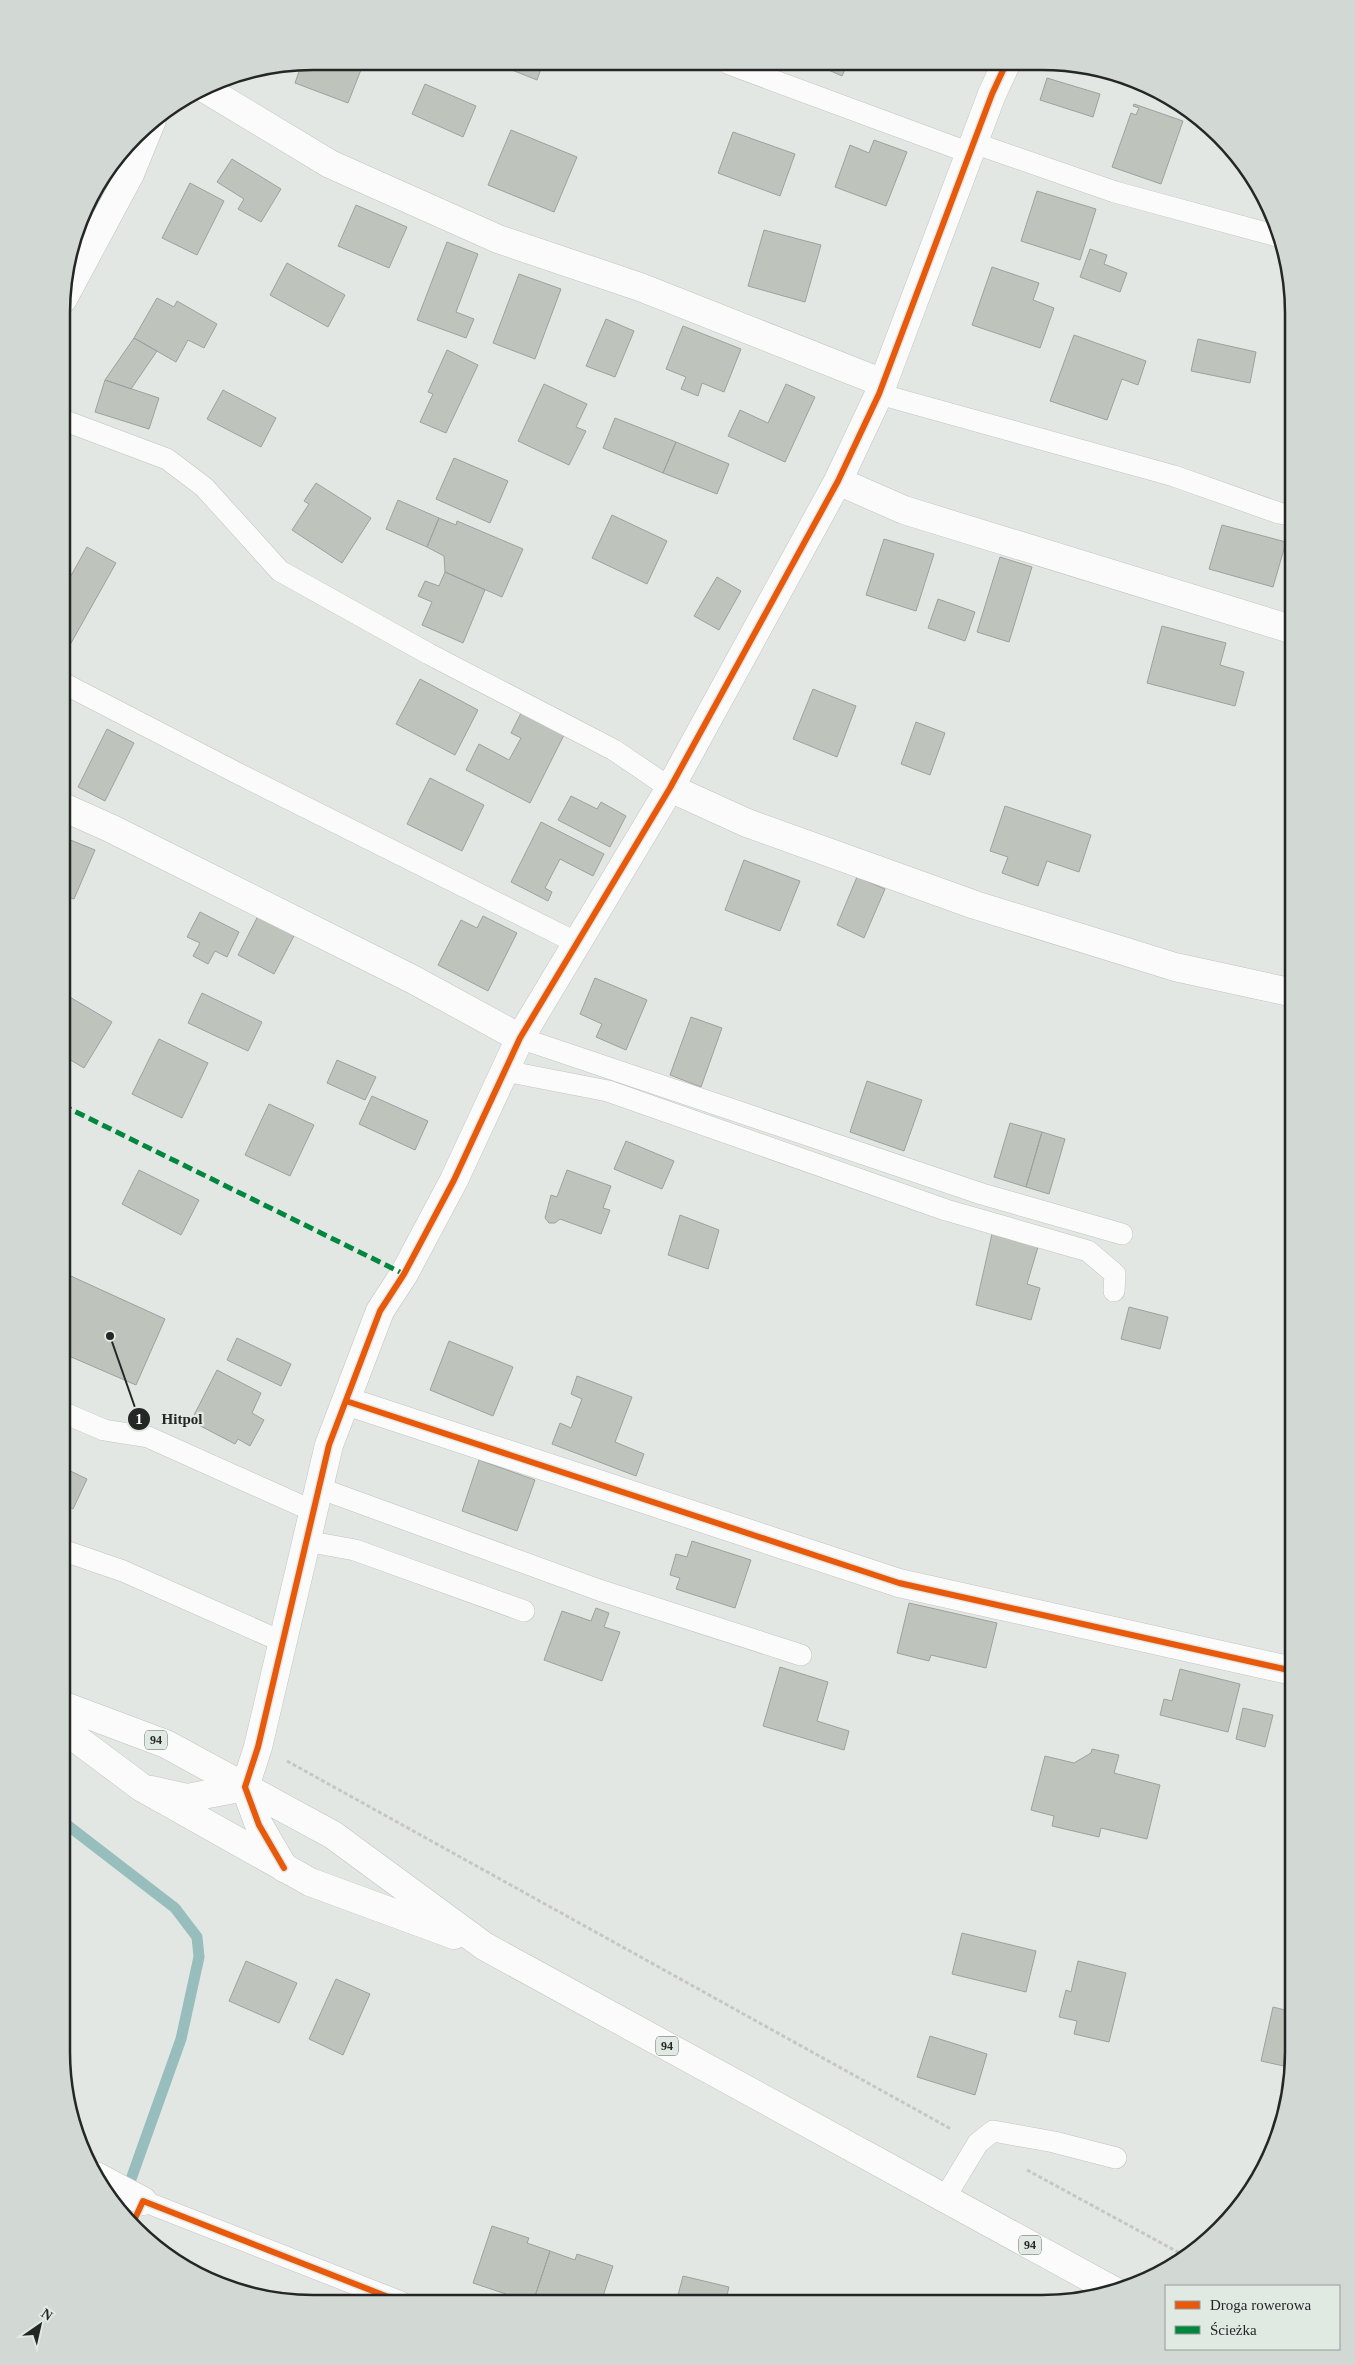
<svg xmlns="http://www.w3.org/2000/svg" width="1355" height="2365" font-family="Georgia,serif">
<rect width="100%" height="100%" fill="#e3e7e4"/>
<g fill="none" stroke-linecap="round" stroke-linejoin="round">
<path stroke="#97bebc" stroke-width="11" d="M62,1821L175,1908L197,1937L199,1957L181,2039L120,2210"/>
</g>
<path fill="#bec4bc" stroke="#9ea19e" d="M313,61L364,62L348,103L295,83L302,63Z
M492,62L543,63L537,80Z
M815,64L847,65L842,76Z
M1047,78L1100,94L1093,117L1040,100Z
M425,84L476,106L463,137L412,114Z
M1134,104L1183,121L1161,184L1112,167L1131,113L1136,115L1139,108L1133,106Z
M511,130L577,157L554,212L488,185Z
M733,132L795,154L780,196L718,173Z
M874,140L907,152L886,206L835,187L850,145L869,153Z
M232,159L281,189L261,222L238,209L244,199L217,182Z
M190,183L224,201L197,255L162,238Z
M1037,191L1096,209L1080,260L1021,241Z
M356,205L407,227L389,268L338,246Z
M764,230L821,245L805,302L748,286Z
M447,242L478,254L456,312L474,319L466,338L417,320Z
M1090,249L1107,255L1104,264L1127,273L1120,292L1080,277Z
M287,263L345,295L328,327L270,295Z
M992,267L1039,283L1033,300L1054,308L1040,348L972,325Z
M519,274L561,289L535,359L493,343Z
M157,298L174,307L177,301L217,324L204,348L188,340L176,362L134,338Z
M606,319L634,331L615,377L586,366Z
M683,326L741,349L724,392L702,383L698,396L681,389L686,377L666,369Z
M1074,335L1146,361L1138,385L1122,379L1107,420L1050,401Z
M134,338L157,351L131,389L105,380Z
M1198,339L1256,352L1250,383L1191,371Z
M447,350L478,365L446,433L420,422L433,394L428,392Z
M105,380L159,398L149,429L95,412Z
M544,384L587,404L576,427L586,431L569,465L518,441Z
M786,384L815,397L785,462L728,436L740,410L768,423Z
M223,390L276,418L261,447L207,419Z
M615,418L676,442L663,473L603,448Z
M676,442L729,464L717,494L663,473Z
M454,458L508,481L490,523L436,499Z
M316,483L371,518L342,563L292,530L309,504L304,501Z
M398,500L439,518L427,547L386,529Z
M612,515L667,541L647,584L592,558Z
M439,518L456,525L457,521L523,549L502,597L445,572L444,556L427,547Z
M1222,525L1286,542L1273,587L1209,569Z
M884,539L934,554L916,611L866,595Z
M87,547L116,563L66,652L63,650V590Z
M1000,557L1032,567L1009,642L977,632Z
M445,572L485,590L463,643L422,625L432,602L418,596L425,581L439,586Z
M717,577L741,591L719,630L694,616Z
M938,599L975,612L965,641L928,628Z
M1162,626L1226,643L1220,665L1244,672L1235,706L1147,683Z
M1294,678V710L1287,709Z
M420,679L478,710L455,755L396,724Z
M813,689L856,706L837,757L793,739Z
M522,711L565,733L530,803L466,770L479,744L509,760L521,738L511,733Z
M916,722L945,733L930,775L901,764Z
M107,729L134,743L105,801L78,787Z
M430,778L484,805L462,851L407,824Z
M571,796L597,809L601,802L626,816L610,847L558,820Z
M1005,806L1091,835L1079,872L1047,861L1038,886L1002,873L1008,857L990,851Z
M541,822L604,854L593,876L560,859L545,888L552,892L548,901L511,882Z
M63,837L95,850L74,899L63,895Z
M744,860L800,881L780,931L725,910Z
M857,877L885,889L864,938L837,925Z
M200,912L239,932L227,957L215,951L208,964L193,956L200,943L187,937Z
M258,916L295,934L274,974L238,955Z
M483,916L517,933L488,991L438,965L461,920L477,928Z
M595,978L647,1000L626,1050L596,1037L602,1024L580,1014Z
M63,993L112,1022L84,1068L62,1055Z
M202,993L262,1022L248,1051L188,1023Z
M691,1017L722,1028L701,1087L670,1075Z
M159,1039L208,1063L182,1118L132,1094Z
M337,1060L376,1077L365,1100L327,1083Z
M867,1081L922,1100L904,1151L850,1132Z
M372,1096L428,1121L415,1150L359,1124Z
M269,1104L314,1125L290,1176L245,1155Z
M1010,1123L1042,1132L1026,1187L994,1177Z
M1042,1132L1065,1139L1049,1194L1026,1187Z
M626,1141L674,1161L662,1189L614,1169Z
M139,1170L199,1200L181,1235L122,1204Z
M567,1170L611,1186L603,1208L610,1210L601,1234L560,1219L555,1223H549L545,1218L551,1195L557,1197Z
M680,1215L719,1230L708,1269L668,1255Z
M992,1234L1038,1247L1027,1284L1040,1288L1031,1320L976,1305Z
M62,1272L165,1319L136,1385L62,1353Z
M1129,1307L1168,1317L1160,1349L1121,1339Z
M237,1338L291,1364L281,1386L227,1360Z
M449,1341L513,1367L493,1416L430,1390Z
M217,1370L261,1393L252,1413L264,1420L250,1446L238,1439L235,1444L191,1421Z
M577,1376L632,1397L615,1442L644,1454L636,1476L552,1444L560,1423L571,1428L582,1399L571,1394Z
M479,1460L535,1480L517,1531L462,1511Z
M62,1467L87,1479L73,1509L62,1503Z
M692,1541L751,1560L735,1608L676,1589L680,1578L670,1575L676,1554L687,1557Z
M909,1603L997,1623L986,1668L931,1655L929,1661L897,1653Z
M596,1608L609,1613L604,1627L620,1632L602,1681L544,1660L562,1611L591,1621Z
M780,1667L828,1682L817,1721L849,1731L844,1750L763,1726Z
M1180,1669L1240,1684L1228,1732L1160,1715L1164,1699L1172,1701Z
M1243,1708L1273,1715L1265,1747L1236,1739Z
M1092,1749L1119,1755L1114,1773L1160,1785L1147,1839L1101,1828L1099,1837L1052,1826L1054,1816L1031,1810L1045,1756L1074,1763L1091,1753Z
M962,1933L1036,1951L1026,1992L952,1974Z
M246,1961L297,1983L279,2023L229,2001Z
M1078,1961L1126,1973L1109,2042L1074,2034L1077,2021L1059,2017L1066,1990L1071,1992Z
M336,1979L370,1994L343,2055L309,2039Z
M1273,2007L1293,2012V2069L1290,2082L1293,2068L1261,2061Z
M930,2036L987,2054L975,2095L917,2077Z
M492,2226L529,2238L527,2243L550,2251L533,2302H510L503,2300L506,2294L473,2283Z
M550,2251L575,2260L577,2254L613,2266L601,2302H533Z
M683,2276L729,2287L725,2303H676Z"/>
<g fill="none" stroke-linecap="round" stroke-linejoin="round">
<defs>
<path id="lane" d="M729,64L970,153
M974,143L1115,192L1281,237
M879,394L1174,476L1279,513L1294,516
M63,420L167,459L204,487L280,571L429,654L614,750L670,788
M63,683L237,773L577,943
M520,1038L982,1194L1122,1234
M505,1071L608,1091L946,1210L1088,1251L1115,1274L1114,1291
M62,1412L104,1430L148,1437L313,1511
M319,1488L599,1590L801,1655
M306,1541L355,1550L524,1611
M62,1550L123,1571L283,1642
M944,2199L978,2143L993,2131L1054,2142L1116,2158
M143,2201L401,2302"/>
<path id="street" d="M204,88L330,164L498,239L640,287L883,383
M838,481L904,510L1294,630
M670,788L747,823L975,905L1175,967L1294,993
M63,807L110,828L414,980L520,1038
M346,1401L899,1583L1293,1671
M151,1790L187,1798L245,1787
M284,1868L259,1825L245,1787L258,1747L329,1445L380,1311L404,1274L454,1180L520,1038L670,788L838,481L879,394L992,94L1005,66
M96,2176L143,2201"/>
<path id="secondary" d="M63,299L130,174L152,120"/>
<path id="primary" d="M62,1705L166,1744L333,1835L484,1946L1116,2292
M62,1728L141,1787L310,1882L454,1935"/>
</defs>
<use href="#lane" stroke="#c0c4c1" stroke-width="22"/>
<use href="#street" stroke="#c0c4c1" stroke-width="29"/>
<use href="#secondary" stroke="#c0c4c1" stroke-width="29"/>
<use href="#primary" stroke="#c0c4c1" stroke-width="29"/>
<path stroke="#c5c6c5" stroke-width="3" stroke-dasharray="4 2.5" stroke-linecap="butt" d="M63,344L70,331
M287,1761L951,2129
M1027,2170L1187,2257"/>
<use href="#lane" stroke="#fbfbfb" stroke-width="21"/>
<use href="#street" stroke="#fbfbfb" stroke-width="28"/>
<use href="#secondary" stroke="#fbfbfb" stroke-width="28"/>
<use href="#primary" stroke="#fbfbfb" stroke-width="28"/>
<path stroke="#00873e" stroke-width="5" stroke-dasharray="10 5" stroke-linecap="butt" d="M62,1105L404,1274"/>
<defs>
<path id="cycleway" d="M346,1401L899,1583L1293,1671
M284,1868L259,1825L245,1787L258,1747L329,1445L380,1311L404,1274L454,1180L520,1038L670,788L838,481L879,394L992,94L1005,66
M132,2225L143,2201L401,2302"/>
</defs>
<use href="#cycleway" stroke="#e1e9e3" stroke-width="9"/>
<use href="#cycleway" stroke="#e8590c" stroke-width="6"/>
</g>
<g text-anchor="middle" stroke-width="4.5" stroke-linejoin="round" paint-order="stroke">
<g fill="#e1e9e3" stroke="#5d615e" stroke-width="1">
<rect x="145" y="1730.5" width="22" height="19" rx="4"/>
<rect x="656" y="2036.5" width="22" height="19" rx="4"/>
<rect x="1019" y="2235.5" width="22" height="19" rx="4"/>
</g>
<g font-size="12" font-weight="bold" fill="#242725">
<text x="156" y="1744">94</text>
<text x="667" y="2050">94</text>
<text x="1030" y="2249">94</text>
</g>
</g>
<path d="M0 0H1355V2365H0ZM313 70H1042A243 243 0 0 1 1285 313V2052A243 243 0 0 1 1042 2295H313A243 243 0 0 1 70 2052V313A243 243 0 0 1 313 70Z" fill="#d2d9d4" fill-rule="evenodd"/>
<path fill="none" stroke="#242725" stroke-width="2.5" d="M313 70H1042A243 243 0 0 1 1285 313V2052A243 243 0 0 1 1042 2295H313A243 243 0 0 1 70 2052V313A243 243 0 0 1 313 70Z"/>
<path fill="none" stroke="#242725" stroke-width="2" d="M110 1336L139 1419"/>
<g fill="#242725" stroke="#e1e9e3" stroke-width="2">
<circle cx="110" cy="1336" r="5"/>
<circle cx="139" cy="1419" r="12"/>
</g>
<g font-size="15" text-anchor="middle" font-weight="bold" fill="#fff">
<text x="139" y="1424">1</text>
</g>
<g font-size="15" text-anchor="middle" font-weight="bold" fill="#242725" stroke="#e1e9e3" stroke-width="4.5" stroke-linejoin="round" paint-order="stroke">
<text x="182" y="1424">Hitpol</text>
</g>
<rect x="1165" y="2285" width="175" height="65" fill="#e1e9e3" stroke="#959b97"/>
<rect x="1175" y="2301" width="25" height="8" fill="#e8590c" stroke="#959b97"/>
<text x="1210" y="2310" font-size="15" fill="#242725">Droga rowerowa</text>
<rect x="1175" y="2326" width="25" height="8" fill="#00873e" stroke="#959b97"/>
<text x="1210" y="2335" font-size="15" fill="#242725">Ścieżka</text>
<g transform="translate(40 2325) rotate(34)" stroke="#e1e9e3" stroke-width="4" paint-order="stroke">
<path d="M0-4L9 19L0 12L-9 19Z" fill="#242725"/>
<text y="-8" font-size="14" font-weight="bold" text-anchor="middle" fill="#242725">N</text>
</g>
</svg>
